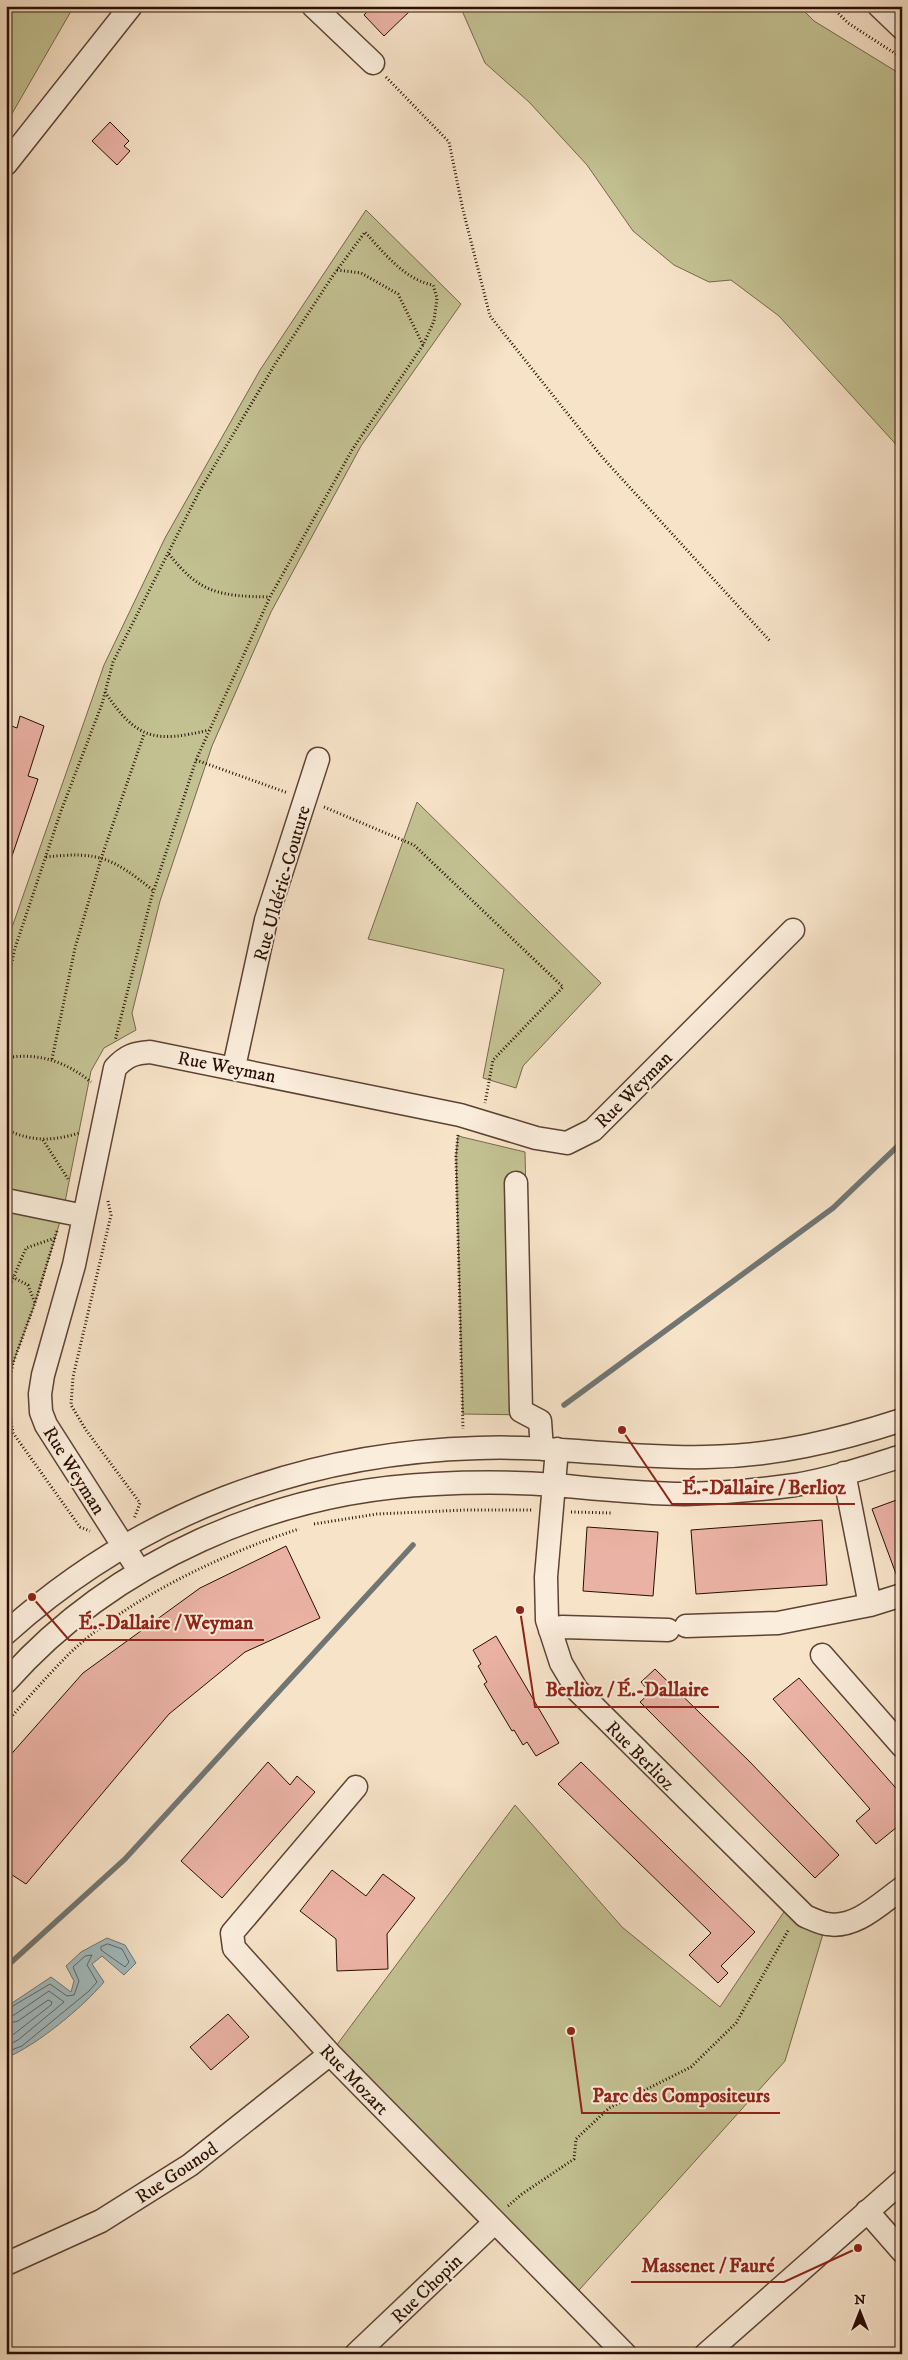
<svg xmlns="http://www.w3.org/2000/svg" width="908" height="2360" font-family="'IM FELL DW Pica',serif">
<rect width="100%" height="100%" fill="#f7e3c8"/>
<filter id="stains"><feTurbulence type="fractalNoise" baseFrequency=".004" numOctaves="4"/><feColorMatrix values="0 0 0 0 .2 0 0 0 0 .09 0 0 0 0 .02 0 0 0 .5 -.17"/></filter>
<radialGradient id="worn" r=".72"><stop offset=".6" stop-color="#630" stop-opacity="0"/><stop offset="1" stop-color="#630" stop-opacity=".3"/></radialGradient>
<path fill="#c3c192" stroke="#76684a" d="M6,6H74L6,124Z
M460,6H799L814,21L902,75V451L779,316L731,280L709,282L674,265L633,231L587,165L529,102L485,63Z
M366,210L461,304L361,446L271,612L212,746L160,901L132,1013L136,1030L104,1048L91,1071L63,1212L35,1303L13,1363L10,1378L6,1377V951L10,933L104,665L165,538L260,370Z
M417,802L601,983L523,1066L516,1088L483,1078L504,969L368,939Z
M458,1136L525,1152L531,1415L463,1414L456,1156Z
M515,1805L622,1927L720,2007L790,1903L826,1924L785,2061L571,2299L330,2054Z"/>
<path fill="#a1bbc0" stroke="#717674" d="M107,1938L125,1945L136,1963L124,1975L102,1956L92,1964L104,1982C82,2008 37,2045 6,2058V2007L51,1977L71,1992L74,1981L66,1966L81,1952Z"/>
<g fill="none" stroke-linecap="round" stroke-linejoin="round">
<path stroke="#666462" stroke-width="1" d="M108,1944L122,1949L129,1962L125,1967L101,1950V1947Z
M6,2010L50,1984L67,1996L74,1995L79,1981L73,1967L85,1956L92,1955L87,1965L97,1982L89,1991L22,2046L6,2052
M6,2017L14,2015L49,1991L64,2002L18,2040L6,2046
M6,2024L18,2021L48,2000L52,2002L51,2005L14,2034L6,2037"/>
<path stroke="#717674" stroke-width="5.5" d="M564,1405L833,1208L902,1142
M6,1967L125,1859L413,1545"/>
</g>
<path fill="#eab2a4" stroke="#2a0e03" d="M372,6H415L384,36L364,15Z
M110,122L129,141L124,146L130,151L117,165L92,141Z
M20,716L44,726L28,776L38,779L9,865H6V724L17,728Z
M902,1498V1582H899L872,1509Z
M822,1520L827,1585L696,1594L691,1530Z
M587,1527L658,1532L653,1596L583,1591Z
M286,1546L320,1618L245,1652L169,1714L26,1884L6,1871V1760L83,1673L200,1588Z
M496,1636L559,1743L536,1756L527,1742L523,1745L514,1730L512,1731L484,1684L487,1682L478,1666L481,1664L473,1650Z
M655,1669L750,1762L839,1855L815,1878L640,1702L650,1693L641,1682Z
M799,1678L902,1795V1823L876,1844L856,1821L870,1809L773,1699Z
M268,1762L290,1785L297,1776L315,1792L222,1898L181,1861Z
M581,1762L755,1932L721,1966L728,1973L718,1983L689,1955L711,1933L558,1784Z
M332,1870L366,1896L383,1874L415,1898L387,1934L388,1969L337,1971L336,1939L300,1911Z
M228,2014L249,2037L211,2070L190,2047Z"/>
<g fill="none" stroke-linecap="round" stroke-linejoin="round">
<defs>
<path id="minor" d="M313,6L373,63
M879,6L902,28
M6,164L131,6
M234,1067L266,920L318,759
M516,1183L521,1411L540,1421L542,1449
M6,1200L84,1216
M557,1449L546,1577L547,1620L561,1663L577,1690L805,1916C812,1919 820,1923 827,1924C855,1929 880,1904 902,1888
M844,1473L870,1605L902,1595
M140,1572L46,1425L41,1412L40,1394L43,1375L74,1265L115,1068C126,1056 134,1053 150,1052L460,1115L536,1138L567,1143L593,1130L793,930
M686,1626L778,1623L870,1605
M550,1630L562,1627L668,1630
M6,1633C138,1514 301,1453 478,1448C554,1445 630,1459 706,1457C775,1456 837,1441 902,1420
M822,1655L902,1746
M6,1682C113,1561 275,1491 435,1484C475,1482 516,1482 555,1485C598,1489 642,1494 685,1494C721,1493 759,1490 795,1485C831,1479 867,1467 902,1456
M356,1787L232,1933L234,1948L330,2054L625,2354
M867,2211L902,2251
M6,2264L101,2221L190,2165L330,2054
M356,2354L495,2222
M706,2354L902,2181"/>
</defs>
<use href="#minor" stroke="#5d4334" stroke-width="25"/>
<path stroke="#2a0e03" stroke-width="3" stroke-dasharray="1 2.5" stroke-linecap="butt" d="M831,6L848,23L902,58
M386,77L449,142L463,210L490,316L602,457L770,641
M337,270L361,273L398,294L423,345
M169,554C200,594 220,596 270,597
M105,692C137,740 155,743 209,730
M196,760L288,793
M324,807L414,845L563,987L493,1060L485,1103
M46,857C100,851 112,858 154,891
M6,988L15,948L61,811L102,704L113,662L200,490L275,364L332,277L365,232C383,252 405,280 433,285L437,298L434,321L423,345L352,450L270,597L196,760L151,899L115,1041
M6,1058C39,1052 66,1062 91,1082
M52,1059L75,948L102,856L144,734
M6,1130C35,1142 51,1141 80,1133
M458,1135L456,1156L463,1429
M43,1140L68,1179
M108,1201L111,1215L73,1377L71,1405L86,1430L140,1503L134,1519
M57,1231L35,1303L13,1363L7,1395L13,1433L80,1527L90,1531
M6,1274L28,1285L35,1303
M6,1295L26,1248L55,1238
M571,1512L612,1513
M314,1524L377,1514L465,1510H532
M6,1723C26,1700 48,1675 70,1653C127,1599 224,1553 299,1529
M508,2206L522,2194L574,2159L576,2139L609,2108L691,2067L736,2023L789,1929"/>
<use href="#minor" stroke="#faeddb" stroke-width="22"/>
</g>
<g text-anchor="middle" stroke-width="4" stroke-linejoin="round" paint-order="stroke">
<g font-size="19" fill="#2a0e03" stroke="#faeddb">
<text transform="translate(281 883) rotate(-74)" y="7">Rue Uldéric-Couture</text>
<text transform="translate(227 1066) rotate(11)" y="7">Rue Weyman</text>
<text transform="translate(633 1089) rotate(-45)" y="7">Rue Weyman</text>
<text transform="translate(75 1470) rotate(58)" y="7">Rue Weyman</text>
<text transform="translate(641 1755) rotate(45)" y="7">Rue Berlioz</text>
<text transform="translate(355 2079) rotate(46)" y="7">Rue Mozart</text>
<text transform="translate(176 2172) rotate(-34)" y="7">Rue Gounod</text>
<text transform="translate(426 2288) rotate(-44)" y="7">Rue Chopin</text>
</g>
</g>
<path fill="none" stroke="#8f2418" stroke-width="2" d="M622 1430L672 1504H855M32 1597L69 1640H264M520 1610L535 1707H719M571 2031L582 2113H780M858 2248L784 2282H631"/>
<g fill="#8f2418" stroke="#faeddb" stroke-width="2">
<circle cx="622" cy="1430" r="5"/>
<circle cx="32" cy="1597" r="5"/>
<circle cx="520" cy="1610" r="5"/>
<circle cx="571" cy="2031" r="5"/>
<circle cx="858" cy="2248" r="5"/>
</g>
<g font-size="20" text-anchor="middle" font-weight="bold" fill="#8f2418" stroke="#faeddb" stroke-width="4" stroke-linejoin="round" paint-order="stroke">
<text x="764" y="1494">É.-Dallaire / Berlioz</text>
<text x="166" y="1629">É.-Dallaire / Weyman</text>
<text x="627" y="1696">Berlioz / É.-Dallaire</text>
<text x="681" y="2102">Parc des Compositeurs</text>
<text x="708" y="2272">Massenet / Fauré</text>
</g>
<rect width="908" height="2360" fill="none" stroke="#f7e3c8" stroke-width="25"/>
<rect x="8" y="8" width="893" height="2345" fill="none" stroke="#2a0e03" stroke-width="2.5"/>
<rect x="12" y="12" width="883" height="2335" fill="none" stroke="#2a0e03"/>
<g transform="translate(860 2312)" stroke="#faeddb" stroke-width="4" paint-order="stroke">
<path d="M0-4L9 19L0 12L-9 19Z" fill="#2a0e03"/>
<text y="-8" font-size="14" font-weight="bold" text-anchor="middle" fill="#2a0e03">N</text>
</g>
<rect width="100%" height="100%" filter="url(#stains)"/>
<rect width="100%" height="100%" fill="url(#worn)"/>
</svg>
